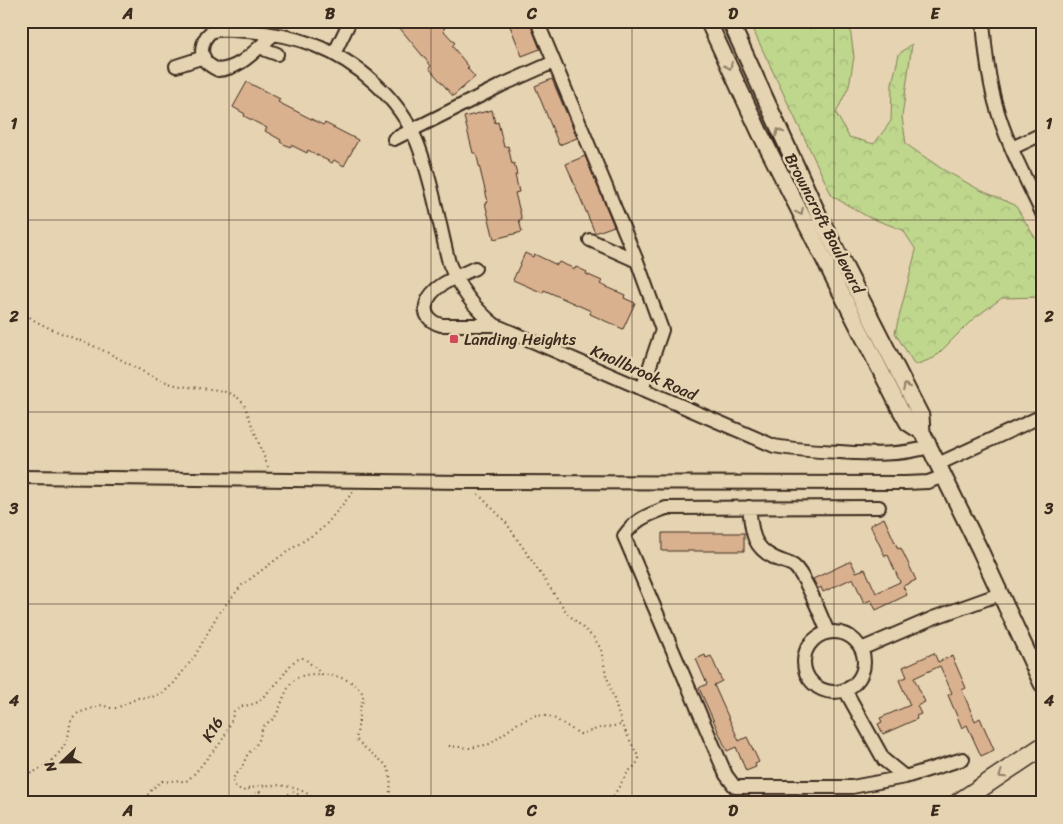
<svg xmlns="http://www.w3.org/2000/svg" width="1063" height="824" font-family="Sriracha,sans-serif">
<defs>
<pattern id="forest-crowns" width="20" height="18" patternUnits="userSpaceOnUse" patternTransform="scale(1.25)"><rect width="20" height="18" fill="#bfd68d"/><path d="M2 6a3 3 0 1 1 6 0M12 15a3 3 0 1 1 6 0" fill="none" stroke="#a5b879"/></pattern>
</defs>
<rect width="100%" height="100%" fill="#e6d3b1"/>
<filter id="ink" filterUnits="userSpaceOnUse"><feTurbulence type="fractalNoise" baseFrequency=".02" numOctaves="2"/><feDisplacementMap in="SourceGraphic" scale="10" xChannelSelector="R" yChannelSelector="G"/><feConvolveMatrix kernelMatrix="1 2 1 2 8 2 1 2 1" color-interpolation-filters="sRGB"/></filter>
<g filter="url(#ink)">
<path fill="url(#forest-crowns)" stroke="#7d8056" d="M751,21H849L854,57L849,86L836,113L849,137L874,144L891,121L892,84L899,54L912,44L902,117L906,144L942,169L980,190L1015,205L1037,241L1042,257V297L1002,298L973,319L934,358L915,365L895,333L916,250L903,230L868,217L832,196L756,36Z"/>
<path fill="#dab18f" stroke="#3b2a1e" d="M394,21H439L445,28L443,30L455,43L452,46L469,67L467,68L475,77L453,96L429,68L431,66Z
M508,21H529L540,49L522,56Z
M552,79L577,138L559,145L535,86Z
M247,82L280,99L278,102L323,125L325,123L358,140L344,166L334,160L332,163L308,150L307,153L291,145L290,147L280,142L281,140L265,131L267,128L244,116L245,114L233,107Z
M492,110L495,123L498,122L504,147L508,146L512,164L514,163L517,175H515L519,192L515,193L522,220H519L522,232L494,239L485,203L488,202L476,153H473L464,117Z
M585,156L614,226L595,233L566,164Z
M525,253L533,257L534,254L557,265L559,262L575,269L576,267L587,272L586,274L602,281L600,284L625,295L624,298L635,303L623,329L590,314L591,311L544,290L543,293L513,280Z
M884,518L898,549L901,548L916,580L903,586L907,595L876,610L871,600L864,603L853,578L823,592L821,587L818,589L813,579L851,561L856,572L865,569L876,593L900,582L888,555L885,556L870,525Z
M662,533H744V551H662Z
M934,653L938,662L952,656L966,688L962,690L975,721L980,718L994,750L981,756L967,725L962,728L948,695L952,693L940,666L914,678L925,702L917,706L921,714L916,716L917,719L883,734L878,724L882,722L880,718L910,705L899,680L907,677L903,667Z
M705,655L706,658L711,656L722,681L714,685L739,741L747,737L759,762L755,764L756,767L746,771L736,747L727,751L699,688L707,684L696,659Z"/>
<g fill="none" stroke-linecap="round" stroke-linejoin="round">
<defs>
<path id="minor" d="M537,21L637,261L662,330L642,389
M983,21C985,48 988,76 995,102C1005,140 1025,177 1042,213
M273,35C256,49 241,69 218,70C213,67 208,65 205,61C199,52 203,36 213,31C219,29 226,30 232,30C259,31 289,35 314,45C358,62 399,98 417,142C432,180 439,223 449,263C459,289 474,308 495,325L774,446C796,450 818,451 840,452C872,454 898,456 929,447
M262,45L266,50L277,54
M334,54L350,21
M176,66L204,57
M394,139L502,85L554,62
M1012,148L1042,134
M590,240L637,261
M475,268C464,273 453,278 443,284C425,295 416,318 441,325H495
M938,464L1042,416
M21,477L464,482L905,483L928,482L944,476
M749,507C752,529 751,546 773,557C779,561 788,562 794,566C806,576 821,617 828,632
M879,507L666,508C646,516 637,518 624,536L726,775L735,787H852L905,777
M804 662a30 30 0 1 1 60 0a30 30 0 1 1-60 0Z
M861,649L933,618L1000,594
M845,690L884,760L905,777L963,759"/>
<path id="major" d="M708,21L760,133L900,409L908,423L922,432
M730,21L819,216L921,416L922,432L980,550L1042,684"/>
<path id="highway" d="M958,803L1042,747"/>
</defs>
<use href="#minor" stroke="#3b2a1e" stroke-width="16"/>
<use href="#major" stroke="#3b2a1e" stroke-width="19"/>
<use href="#highway" stroke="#3b2a1e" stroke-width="21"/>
<path stroke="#3b2a1e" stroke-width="2" stroke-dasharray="1 4" stroke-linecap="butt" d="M21,290C22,298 21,308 27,315C38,326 83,341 100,349C124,360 147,376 172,384C195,391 229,384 244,404L268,467
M478,494L505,521L567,613L594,638L601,649L606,674L622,725L639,758L636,765L628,772L609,803
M449,746L470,748L490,744L518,723L536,715L552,717L580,734L604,727L622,725
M21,777C41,771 61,757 68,737C70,730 69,724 72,718L78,713L102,705L111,708H117L138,698L152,697L163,693L174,683L195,656L218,614L242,585L278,558L323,528L353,492
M142,803L152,789L162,781C171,783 174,778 185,782C195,775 201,765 209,756C211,753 214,750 217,747C225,738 231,723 234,711C241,705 248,706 256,703C258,702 273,687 276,684C285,676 290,658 304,658L323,675
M197,803L202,799L226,801L228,803
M244,803C251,800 253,793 259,791L264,798L270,802L294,792L299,795L301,803
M319,803C301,783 266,781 243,791C237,788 231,785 234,777C236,774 240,771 241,768C244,764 245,758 248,754C251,750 255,747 258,742C261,737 260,730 265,725C269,721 274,720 276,715C283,703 285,686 297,678C311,669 362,676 363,697C364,701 361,704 360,708C359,718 358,729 356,739C381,767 397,757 388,803"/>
<use href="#minor" stroke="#e6d3b1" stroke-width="12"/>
<use href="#major" stroke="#e6d3b1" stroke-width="15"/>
<use href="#highway" stroke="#e6d3b1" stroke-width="18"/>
</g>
<defs><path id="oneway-chevron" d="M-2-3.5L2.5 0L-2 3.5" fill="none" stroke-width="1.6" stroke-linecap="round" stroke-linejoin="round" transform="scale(1.25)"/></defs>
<g stroke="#907e68">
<use href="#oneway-chevron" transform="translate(729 66) rotate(65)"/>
<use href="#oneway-chevron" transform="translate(779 132) rotate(-115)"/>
<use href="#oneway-chevron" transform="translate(800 212) rotate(64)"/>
<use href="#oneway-chevron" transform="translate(906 387) rotate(-117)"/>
<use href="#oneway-chevron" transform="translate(1002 775) rotate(146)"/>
</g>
</g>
<path fill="none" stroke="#3b2a1e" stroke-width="1" stroke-opacity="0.55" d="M229,21V803M431,21V803M632,21V803M834,21V803M21,220H1042M21,412H1042M21,604H1042"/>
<rect fill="#d1495b" stroke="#e6d3b1" stroke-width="2" x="449" y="334" width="10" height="10" rx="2.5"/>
<g text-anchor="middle" stroke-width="5" stroke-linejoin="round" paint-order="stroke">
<g font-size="16" fill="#3b2a1e" stroke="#e6d3b1">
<text transform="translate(825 223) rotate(63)" y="6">Browncroft Boulevard</text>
<text transform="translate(644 372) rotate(24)" y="6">Knollbrook Road</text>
<text transform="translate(212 729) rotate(-59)" y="6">K16</text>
</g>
<g font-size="16" fill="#3b2a1e" stroke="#e6d3b1" text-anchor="start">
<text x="464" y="345">Landing Heights</text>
</g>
</g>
<rect width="1063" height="824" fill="none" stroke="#e6d3b1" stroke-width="55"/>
<g transform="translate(62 762) rotate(248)" stroke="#e6d3b1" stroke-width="4" paint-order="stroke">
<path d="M0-4L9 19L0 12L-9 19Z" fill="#3b2a1e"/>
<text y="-8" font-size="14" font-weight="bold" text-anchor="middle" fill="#3b2a1e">N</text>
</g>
<rect x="28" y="28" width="1008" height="768" fill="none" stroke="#3b2a1e" stroke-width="2"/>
<g font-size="16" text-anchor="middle" font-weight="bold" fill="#3b2a1e">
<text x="128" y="19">A</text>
<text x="330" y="19">B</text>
<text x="532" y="19">C</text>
<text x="733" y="19">D</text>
<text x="935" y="19">E</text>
<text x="14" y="129">1</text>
<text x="1049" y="129">1</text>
<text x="14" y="322">2</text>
<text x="1049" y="322">2</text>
<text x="14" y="514">3</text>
<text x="1049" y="514">3</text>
<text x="14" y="706">4</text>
<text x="1049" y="706">4</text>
<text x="128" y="816">A</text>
<text x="330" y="816">B</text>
<text x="532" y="816">C</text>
<text x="733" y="816">D</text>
<text x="935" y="816">E</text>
</g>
</svg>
